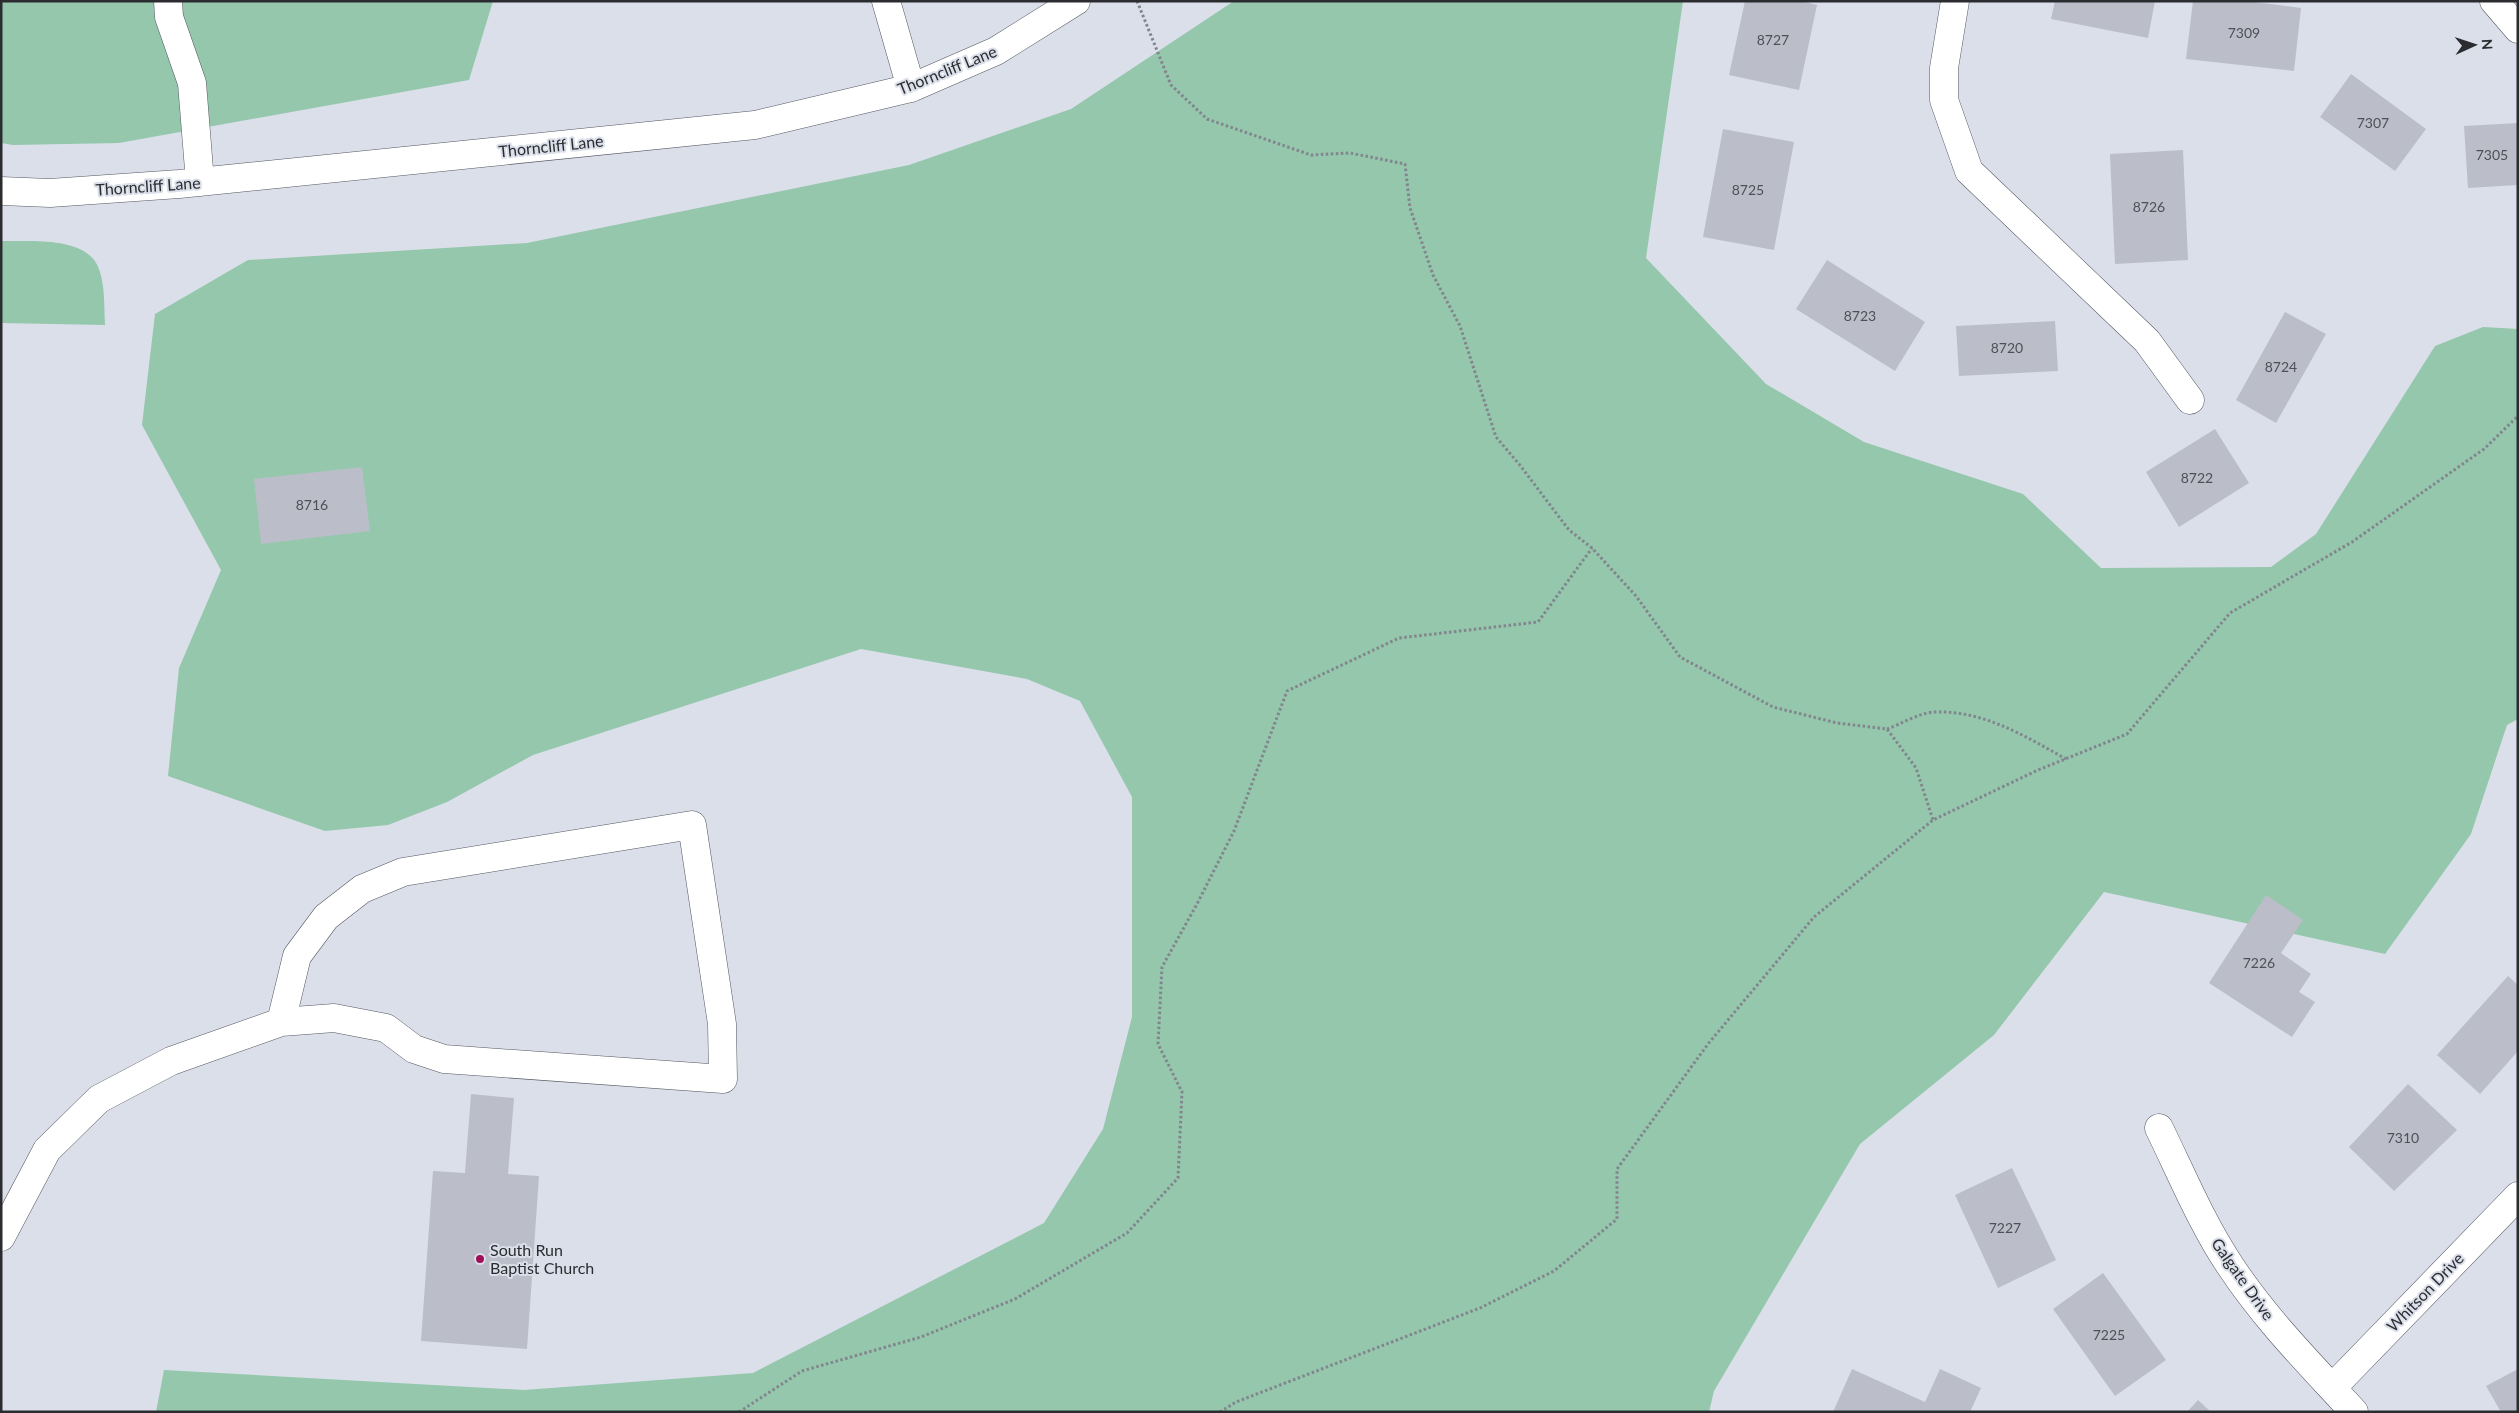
<svg xmlns="http://www.w3.org/2000/svg" width="2519" height="1413" font-family="Lato,sans-serif">
<rect width="100%" height="100%" fill="#dbdfea"/>
<path fill="#94c7ac" d="M1,1H493L469,80L119,143L13,145L1,143Z
M1234,1H1683L1646,258L1766,384L1864,442L2023,494L2101,568L2271,567L2316,534L2435,346L2483,327L2518,329V719L2507,725L2471,834L2385,954L2104,892L1994,1035L1860,1144L1714,1391L1709,1412H156L164,1370L524,1390L753,1373L1044,1223L1103,1129L1132,1017V797L1080,701L1027,679L861,649L533,755L447,802L388,825L325,831L168,776L179,668L221,570L142,425L155,314L248,260L527,243L909,165L1071,109Z
M1,241C31,242 90,235 100,272C105,288 104,308 105,325L1,323Z"/>
<path fill="#bbbec9" d="M1745,1H1801L1817,5L1799,90L1729,75Z
M2055,1H2155L2148,38L2051,19Z
M2193,1H2246L2301,8L2294,71L2186,59Z
M2351,74L2426,129L2395,171L2320,117Z
M2518,123V185L2468,188L2464,126Z
M1723,129L1794,142L1774,250L1703,237Z
M2183,150L2188,260L2115,264L2110,154Z
M1827,260L1925,322L1895,371L1796,309Z
M2285,312L2326,334L2276,423L2236,400Z
M2055,321L2058,371L1959,376L1956,326Z
M2215,429L2249,483L2179,527L2146,472Z
M362,467L370,531L261,544L254,479Z
M2266,895L2303,920L2281,953L2311,974L2299,992L2315,1002L2292,1037L2209,983Z
M2508,976L2518,985V1051L2480,1094L2437,1055Z
M2408,1084L2457,1130L2394,1191L2349,1147Z
M471,1094L514,1098L508,1174L539,1176L527,1349L421,1341L433,1171L465,1173Z
M2012,1168L2056,1260L1998,1288L1955,1195Z
M2103,1273L2166,1360L2115,1396L2053,1309Z
M1852,1369L1925,1402L1940,1369L1981,1388L1970,1412H1833Z
M2518,1369V1412H2501L2486,1386Z
M2198,1400L2211,1412H2187Z"/>
<g fill="none" stroke-linecap="round" stroke-linejoin="round">
<defs>
<path id="minor" d="M168,1L169,17L192,83L200,182
M886,1L911,88
M1955,1L1944,68V100L1969,171L2147,341L2190,400
M2494,1L2518,29
M1,191L50,193L179,184L755,125L911,88L996,51L1076,1
M2159,1128C2182,1175 2202,1224 2231,1267C2266,1320 2311,1365 2354,1412
M1,1237L47,1150L99,1099L171,1061L281,1022L334,1018L386,1028L414,1049L444,1059L723,1079L722,1024L692,825L403,872L362,889L326,917L297,956L281,1022
M2332,1388L2518,1196"/>
</defs>
<use href="#minor" stroke="#545761" stroke-width="29"/>
<path stroke="#82858d" stroke-width="3" stroke-dasharray="2.5 2.5" stroke-linecap="butt" d="M1137,1L1171,85L1207,119L1311,155L1350,153L1405,164L1410,208L1433,275L1460,326L1496,437L1519,464L1569,530L1592,548L1636,596L1680,657L1773,707L1837,723L1887,729L1916,768L1933,820
M1887,729C1901,724 1919,713 1934,712C1983,710 2025,736 2066,759
M739,1412L802,1371L921,1337L1015,1299L1127,1233L1178,1178L1182,1092L1158,1044L1162,967L1197,904L1234,831L1287,691L1399,638L1538,622L1592,548
M1220,1412L1236,1402L1480,1308L1554,1271L1617,1219V1169L1708,1044L1814,917L1933,820L2038,770L2127,734L2230,613L2352,542L2484,449L2518,416"/>
<use href="#minor" stroke="#fff" stroke-width="28"/>
</g>
<circle fill="#9f1059" stroke="#dbdfea" stroke-width="2" cx="480" cy="1259" r="5"/>
<g text-anchor="middle" stroke-width="4" stroke-linejoin="round" paint-order="stroke">
<g font-size="14" fill="#4e5056">
<text x="2244" y="38">7309</text>
<text x="1773" y="45">8727</text>
<text x="2373" y="128">7307</text>
<text x="2492" y="160">7305</text>
<text x="1748" y="195">8725</text>
<text x="2149" y="212">8726</text>
<text x="1860" y="321">8723</text>
<text x="2007" y="353">8720</text>
<text x="2281" y="372">8724</text>
<text x="2197" y="483">8722</text>
<text x="312" y="510">8716</text>
<text x="2259" y="968">7226</text>
<text x="2403" y="1143">7310</text>
<text x="2005" y="1233">7227</text>
<text x="2109" y="1340">7225</text>
</g>
<g font-size="16" fill="#2a2c30" stroke="#dbdfea">
<text transform="translate(947 70) rotate(-22)" y="6">Thorncliff Lane</text>
<text transform="translate(551 146) rotate(-6)" y="6">Thorncliff Lane</text>
<text transform="translate(148 186) rotate(-4)" y="6">Thorncliff Lane</text>
<text transform="translate(2243 1279) rotate(55)" y="6">Galgate Drive</text>
<text transform="translate(2425 1292) rotate(-46)" y="6">Whitson Drive</text>
</g>
<g font-size="16" fill="#2a2c30" stroke="#dbdfea" text-anchor="start">
<text x="490" y="1256">South Run<tspan x="490" dy="18">Baptist Church</tspan></text>
</g>
</g>
<rect width="2519" height="1413" fill="none" stroke="#2a2c30" stroke-width="5"/>
<g transform="translate(2474 45) rotate(87)" stroke="#dbdfea" stroke-width="4" paint-order="stroke">
<path d="M0-4L9 19L0 12L-9 19Z" fill="#2a2c30"/>
<text y="-8" font-size="14" font-weight="bold" text-anchor="middle" fill="#2a2c30">N</text>
</g>
</svg>
